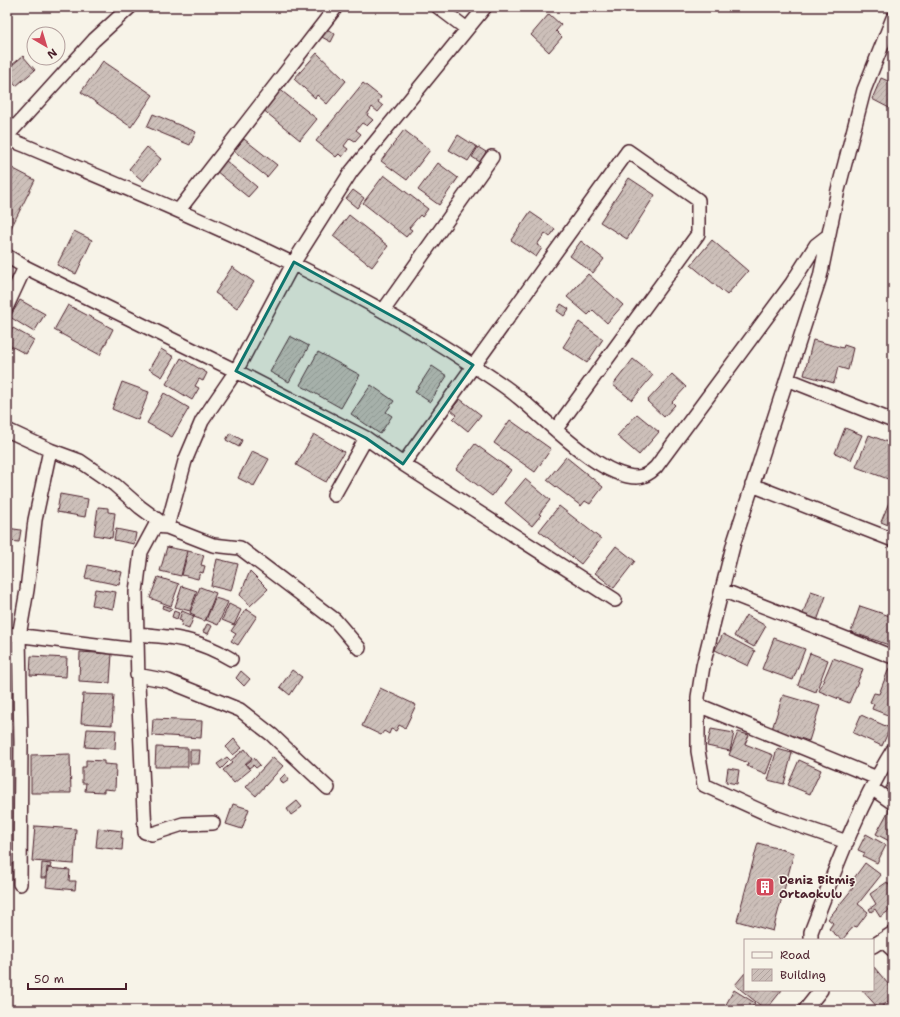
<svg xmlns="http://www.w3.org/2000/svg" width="900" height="1017" font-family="'Shantell Sans',sans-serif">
<defs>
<pattern id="building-hatch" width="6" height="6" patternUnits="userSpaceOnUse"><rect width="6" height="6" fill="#ccbfb9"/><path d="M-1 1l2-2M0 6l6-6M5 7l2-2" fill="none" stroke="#b1a49f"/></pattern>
</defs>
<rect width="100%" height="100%" fill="#f7f3e8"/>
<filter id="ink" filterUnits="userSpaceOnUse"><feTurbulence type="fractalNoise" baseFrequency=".025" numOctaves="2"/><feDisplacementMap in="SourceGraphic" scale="8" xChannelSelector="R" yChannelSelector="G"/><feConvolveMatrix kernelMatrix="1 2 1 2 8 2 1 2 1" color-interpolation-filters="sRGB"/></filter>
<g filter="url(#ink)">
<path fill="url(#building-hatch)" stroke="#4a1f2b" d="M549,14L561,25L556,31L562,37L549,52L531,35Z
M322,26L335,34L331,42L318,35Z
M317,53L346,81L327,104L317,95L315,98L294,79Z
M23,56L35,70L16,86L7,76V69Z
M103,61L153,95L131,127L81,92Z
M881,78L893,83V110L872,99Z
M363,83L381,97L378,102L383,106L378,112L372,107L367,115L373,120L367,126L362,123L356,130L361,134L355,141L350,138L344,146L348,149L342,157L339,154L336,157L316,141Z
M278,88L317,119L300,140L262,109Z
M153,114L196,132L190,145L147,127Z
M404,130L430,150L407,180L381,161Z
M458,135L477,147L468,161L449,150Z
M244,139L277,165L267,177L234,151Z
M147,147L161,159L143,181L129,169Z
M478,147L486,152L480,162L472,157Z
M225,160L257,187L248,197L216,171Z
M438,163L458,178L439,205L418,190Z
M10,167L35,180L7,236V172Z
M384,175L428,209L422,217L420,215L409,228L412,230L406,237L363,203Z
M629,178L655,195L627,239L600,222Z
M353,190L364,198L357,208L346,199Z
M530,212L555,229L550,237L545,233L537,245L542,248L536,257L511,240Z
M349,215L388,246L372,267L333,236Z
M74,231L92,240L76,274L57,265Z
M712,240L748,271L727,295L691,265Z
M581,241L604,259L593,273L570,256Z
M232,267L254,282L237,308L215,293Z
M588,274L623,305L607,323L593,310L588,315L567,297Z
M20,300L45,314L34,332L10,317Z
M561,304L569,309L564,316L557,311Z
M68,305L113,329L100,355L54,330Z
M579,322L603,339L587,363L563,347Z
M13,328L34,340L26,354L7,344V340Z
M290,336L309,346L289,382L270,372Z
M813,340L843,348L844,345L853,348L848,370L838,367L834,383L804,375Z
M161,349L174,357L162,377L149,369Z
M318,352L360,375L341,408L300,385Z
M181,358L207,373L203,381L199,379L195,386L199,388L192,400L166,384Z
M633,359L653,375L632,400L613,385Z
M432,366L447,376L430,402L415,392Z
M672,374L686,387L672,402L675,405L664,417L647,401Z
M122,382L149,392L138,420L112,409Z
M371,385L394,401L386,412L392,416L380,434L351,414Z
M164,393L189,408L172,437L147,423Z
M460,399L481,415L468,431L453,419L457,415L451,410Z
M637,414L659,432L639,455L617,436Z
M510,420L551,449L535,472L494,443Z
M845,428L862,435L851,460L835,453Z
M230,433L242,440L239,447L226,440Z
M314,434L344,452L326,482L296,465Z
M869,435L893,444V466L888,479L856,467Z
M475,444L511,470L492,496L456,469Z
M252,451L269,459L254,486L238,478Z
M566,457L603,487L590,504L585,501L581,506L547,480Z
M525,479L550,500L539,514L541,515L532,526L505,503Z
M60,494L88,499L85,517L57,512Z
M892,495H893V527L881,522Z
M559,506L601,539L581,564L539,531Z
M98,507L108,508V512L115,513L112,538L94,535Z
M7,528L21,530L19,542L7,541Z
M116,529L136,533L134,544L114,540Z
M616,546L635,561L614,588L595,573Z
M167,547L187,551L181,576L160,571Z
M188,551L204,555L201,565L205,566L203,573L200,572L198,579L182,575Z
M217,559L238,564L231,591L211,586Z
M88,565L122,572L119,585L85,578Z
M250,571L268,589L250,606L240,595Z
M158,577L179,584L171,606L150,598Z
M182,586L197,591L190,611L175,607Z
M200,587L216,593L205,621L194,617L195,615L190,613Z
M95,589L116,592L113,609L92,605Z
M811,591L826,596L817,621L802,616Z
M215,598L228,602L218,625L206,620Z
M229,604L241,610L234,625L222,620Z
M163,605L172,608L170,611L162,608Z
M860,606L893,617V635L889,645L851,632Z
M246,609L257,616L238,645L231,641L236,634L231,631Z
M174,611L179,613L177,619L172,617Z
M182,611L194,616L189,629L181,626L182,621L179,620Z
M746,615L766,626L754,647L734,636Z
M207,624L212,626L208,634L203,632Z
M723,634L755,651L748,666L715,650Z
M774,638L805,649L793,680L762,669Z
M80,652L112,654L110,683L79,681Z
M810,653L828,660L816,692L798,685Z
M31,656L67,658L66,677L30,675Z
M833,658L863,669L849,703L819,691Z
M889,668L893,670V717L872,709L874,704L870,702L874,693L879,694Z
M292,670L302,677L290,695L280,687Z
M241,671L250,679L244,686L236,678Z
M380,688L416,705L405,728L399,725L396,731L391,729L389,734L384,731L381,735L362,726Z
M83,694L114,695L112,725L81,723Z
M783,695L820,706L809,741L772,729Z
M861,715L890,728L882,746L853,733Z
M153,719L202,721L201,738L152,735Z
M87,729L116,730L115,749L85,747Z
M711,729L734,733L730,751L707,746Z
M738,732L749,735L745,744L773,755L766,774L747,766L748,763L729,755Z
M234,739L242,748L233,755L226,747Z
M156,747L188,748V767H155Z
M245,749L252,758L245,764L250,770L234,783L223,770L232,763L230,761Z
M777,749L792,753L784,784L768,780Z
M190,750H200L199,764H190Z
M70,754L71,793H31V755Z
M227,757L230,760L221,769L217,764Z
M273,757L283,766L256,796L246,787Z
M254,758L260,765L256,768L253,765L249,768L246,764Z
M86,760L104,761V764L116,765L115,790L104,789V792L85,791L86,783H82V767H86Z
M799,760L821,770L810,794L788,785Z
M728,768L739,770L737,784L726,782Z
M285,774L289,780L283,784L280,779Z
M893,775V800L882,794Z
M297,801L302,807L291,815L287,809Z
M233,804L249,809L242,829L226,824Z
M889,810L893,812V843L876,834Z
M35,826L76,829L74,864L32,861Z
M98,828L122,831L121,838H123L122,850L96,847Z
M866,834L886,845L877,863L863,856L865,853L858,850Z
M758,843L794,853L773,931L737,921Z
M42,863L51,864L50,868L47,867L46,878H41Z
M865,863L881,875L858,904L868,912L857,927L854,926L842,940L829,929L833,923L828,919L853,888L849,885Z
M48,868L70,870L69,881H76L75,890L46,887Z
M887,882L893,891V908L880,917L875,909L871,912L869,909L876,904L870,894Z
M874,967L893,990V997L879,1009L862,990H873Z
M745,973V990H782L766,1010L735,985Z
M734,990L755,1003L750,1010H727L724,1008Z
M829,1005L836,1010H826Z"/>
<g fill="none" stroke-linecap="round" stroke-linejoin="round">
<defs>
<path id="minor" d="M438,7L467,29
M7,136L94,40L130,7
M7,138C166,205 327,269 472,365C488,375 504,385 518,397C547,420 599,477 637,477C644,477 651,472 656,467L792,283L816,245L829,235
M179,210L336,7
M7,256L25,267L236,371L294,262L351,172L485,7
M7,306L25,267
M383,311L492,157
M787,379L893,421
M7,430L50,450L35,520L27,590L19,636L21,742L20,884
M50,450L80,461L115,485L140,507L167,527L213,545L240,548L335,620L359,648
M403,464L628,151L698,200V234L556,429
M752,485L893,540
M334,495L366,438
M722,590L893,657
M7,634L137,650
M137,634C174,637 198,639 231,659
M137,675L168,681L240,710L272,735L328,788
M698,705L877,778
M873,789L893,803
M213,823L183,824L152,834L145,832L138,683L136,592L141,552L155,526L167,527L185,461L202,421L236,371L366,438L403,464L615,600
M847,842L774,817L704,785L698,751V697L703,666L714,621L734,542L820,277L838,190L864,90L893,18
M811,940V932C835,870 858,806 893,750
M882,940L893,950
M873,946L893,933
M805,1010L821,990"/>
</defs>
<use href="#minor" stroke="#4a1f2b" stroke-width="16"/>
<use href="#minor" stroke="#f7f3e8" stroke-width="13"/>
</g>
</g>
<path fill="#0f766e" fill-opacity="0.2" stroke="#0f766e" stroke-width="3" stroke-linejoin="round" d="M294,262L412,327L473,365L403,464L366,438L236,371Z"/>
<defs>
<symbol id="building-square" viewBox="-11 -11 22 22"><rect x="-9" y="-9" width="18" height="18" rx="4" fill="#d1495b" stroke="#f7f3e8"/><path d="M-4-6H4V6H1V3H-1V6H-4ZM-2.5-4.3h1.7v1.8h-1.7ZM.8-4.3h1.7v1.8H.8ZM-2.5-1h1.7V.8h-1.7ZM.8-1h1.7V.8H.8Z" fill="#fff"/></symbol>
</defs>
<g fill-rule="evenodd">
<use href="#building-square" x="754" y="876" width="22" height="22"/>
</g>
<g text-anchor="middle" stroke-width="3" stroke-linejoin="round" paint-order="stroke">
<g font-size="12" font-weight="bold" fill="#4a1f2b" stroke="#f7f3e8" text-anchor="start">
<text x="779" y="884">Deniz Bitmiş<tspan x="779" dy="14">Ortaokulu</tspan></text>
</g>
</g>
<rect width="900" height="1017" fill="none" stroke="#f7f3e8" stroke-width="24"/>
<rect x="12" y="12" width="876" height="993" fill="none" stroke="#4a1f2b" stroke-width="1.5" filter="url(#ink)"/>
<rect x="744" y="939" width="130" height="52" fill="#f7f3e8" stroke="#b29e9c"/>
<rect x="752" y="952" width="20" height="6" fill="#f7f3e8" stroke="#b29e9c"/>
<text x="780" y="959" font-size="12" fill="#4a1f2b">Road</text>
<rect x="752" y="969" width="20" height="12" fill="url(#building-hatch)" stroke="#b29e9c"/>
<text x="780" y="979" font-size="12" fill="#4a1f2b">Building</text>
<g transform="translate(46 46) rotate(142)"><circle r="19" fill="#f7f3e8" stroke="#b29e9c"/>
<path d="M0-3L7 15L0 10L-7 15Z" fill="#d1495b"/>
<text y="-6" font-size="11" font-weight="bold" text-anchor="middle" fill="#4a1f2b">N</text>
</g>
<path d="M28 983v6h98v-6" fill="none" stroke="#4a1f2b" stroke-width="2"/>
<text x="34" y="983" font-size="12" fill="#4a1f2b" stroke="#f7f3e8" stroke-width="3" paint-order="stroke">50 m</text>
</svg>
